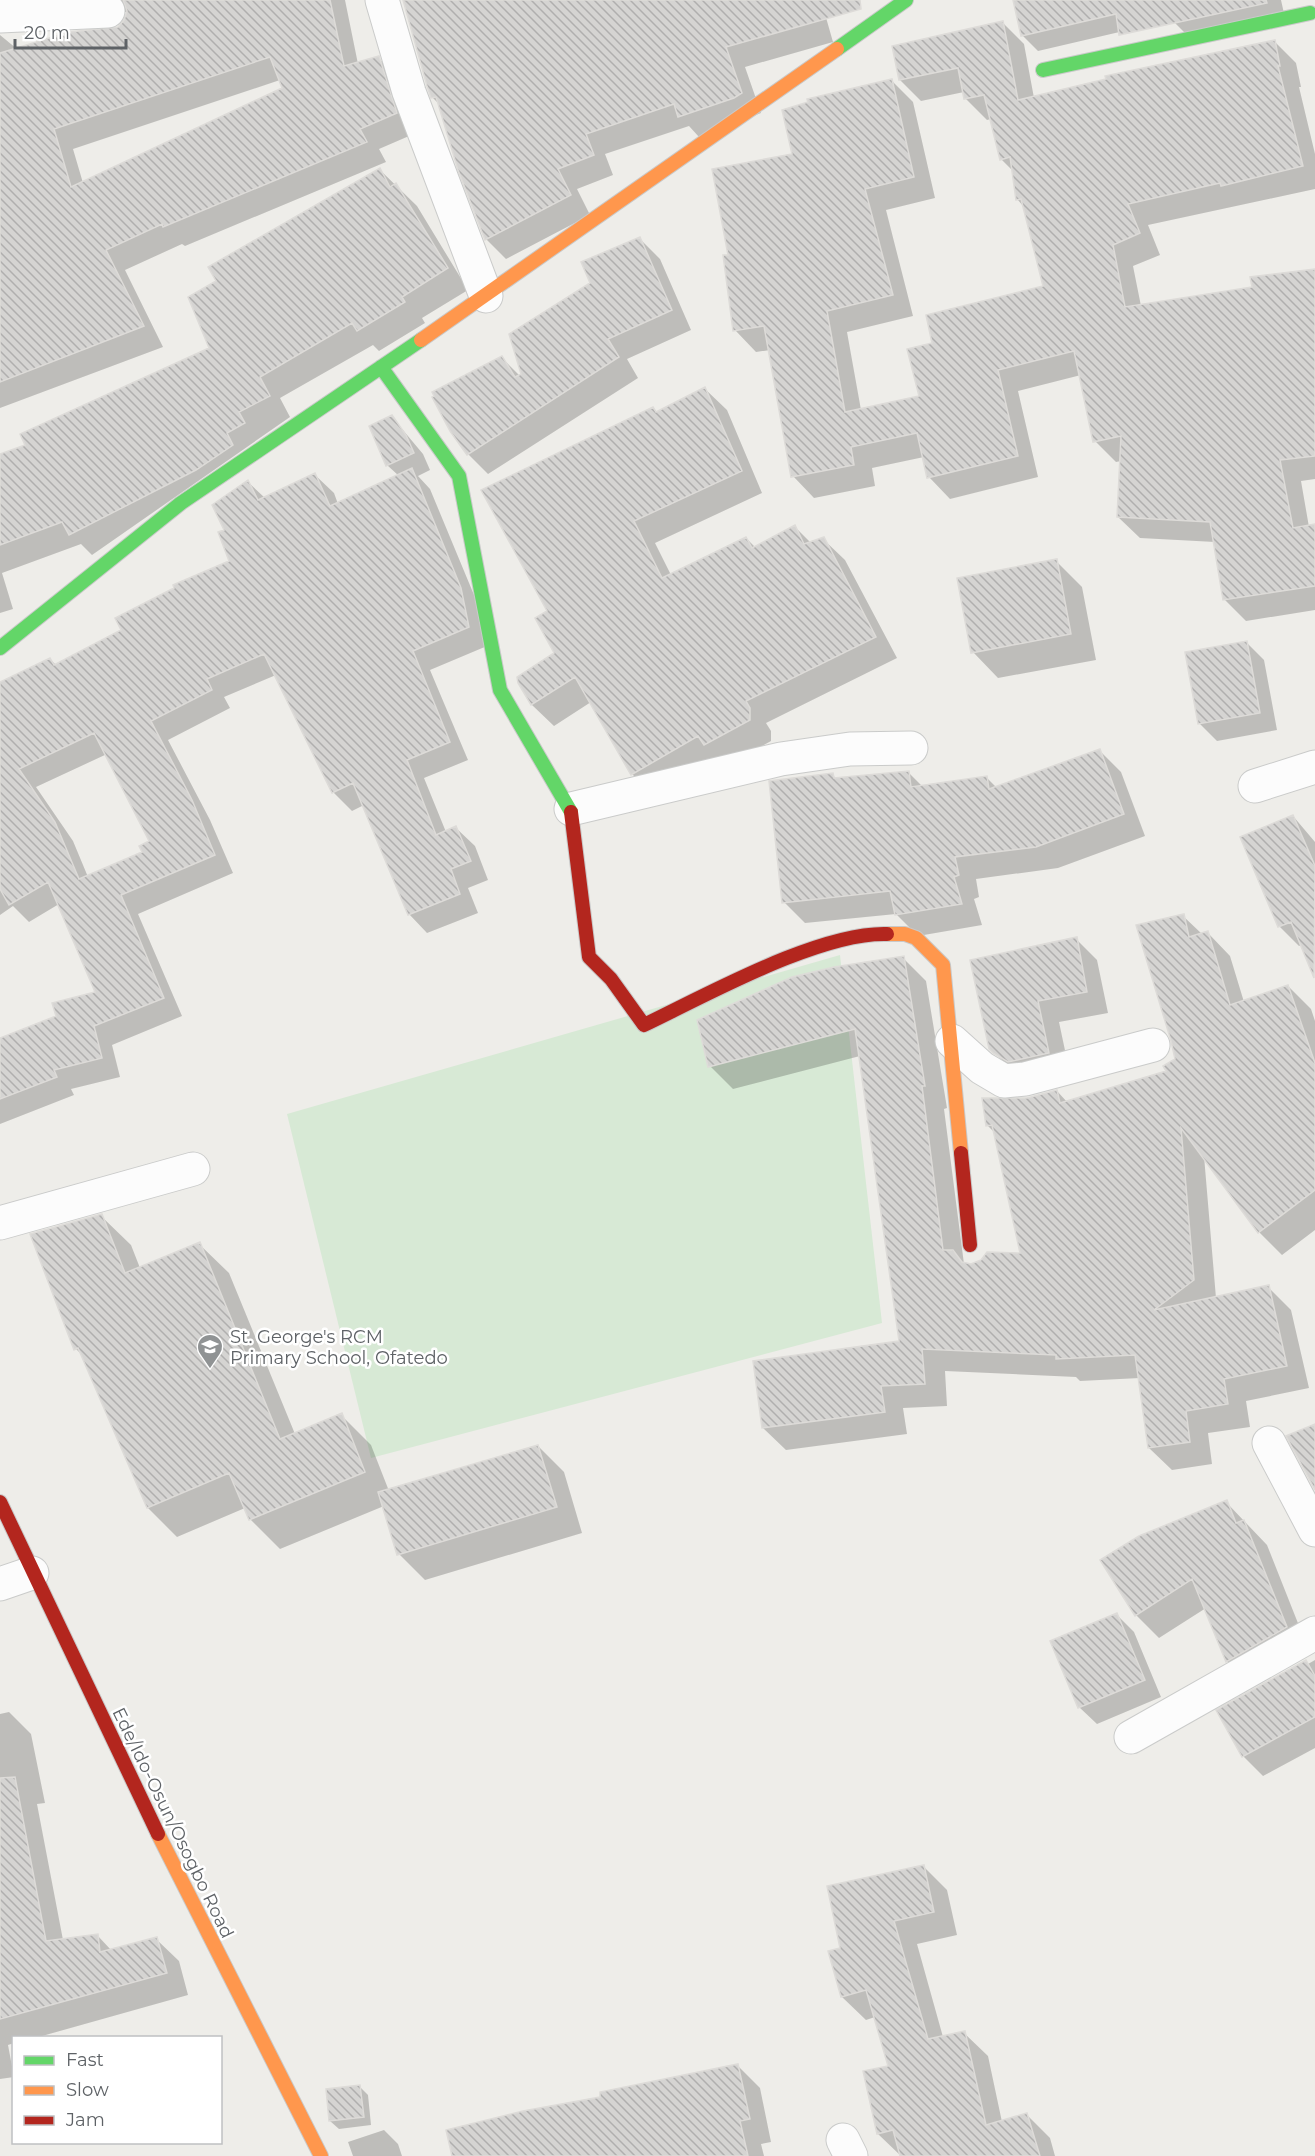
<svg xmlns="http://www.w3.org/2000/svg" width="1315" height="2156" font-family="Montserrat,sans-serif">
<defs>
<pattern id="building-back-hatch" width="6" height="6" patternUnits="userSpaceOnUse" patternTransform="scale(1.5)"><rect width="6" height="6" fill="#d5d4d2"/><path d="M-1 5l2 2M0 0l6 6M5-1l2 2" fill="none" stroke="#b0afae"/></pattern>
</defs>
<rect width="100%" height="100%" fill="#eeede9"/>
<path fill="#d7e9d5" d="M840,955L882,1323L371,1458L287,1114Z"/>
<path fill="#0003" fill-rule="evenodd" d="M80,0H345L358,64L378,58L399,78L416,133L379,149L386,162L185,246L182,244L125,270L163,347L0,408V35L17,49L119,28L126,20L128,12L94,13ZM280,80L284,89L83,183L73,149Z
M405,0H821L833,42L745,67L761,113L699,137L689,126L605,154L613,175L577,189L590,215L506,259L486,239L440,105L433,98L428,86Z
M1015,0H1131L1141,27L1038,51L1022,35Z
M1170,0H1281L1285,18L1190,38L1174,22Z
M1002,22L1024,44L1034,98L1274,41L1296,63L1301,87H1299L1315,154V189L1148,225L1160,255L1133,266L1141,306L1253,288L1315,270V479L1301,481L1309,527L1315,526V610L1246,621L1225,600L1215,542L1140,538L1118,517L1121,461L1116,462L1095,441L1081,375L1018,391L1038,477L950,499L929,477L924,457L872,468L875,486L814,498L793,476L770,350L756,352L735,330L729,256L794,156L891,80L913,102L935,198L886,210L913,316L847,332L861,410L921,397L934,344L1045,287L1024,207L1017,199L1013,171L1001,159L991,119L987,120L965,98L964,92L921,101L900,80Z
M380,170L417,206L468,290L422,318L425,323L379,351L373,345L280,398L290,417L92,555L81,544L2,573L13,609L0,613V455L27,445L211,349L218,282Z
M640,239L660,259L691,330L627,359L638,378L488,474L468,454L502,358L520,376L523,375L592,283Z
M705,389L727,410L762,493L655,543L671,575L746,538L756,548L795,527L811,543L823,539L845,560L897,658L766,723L771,731V741L726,766L653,795L632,774L591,702L554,726L532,705L519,683L556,653L549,612L653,409L658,413Z
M392,417L423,454L430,470L418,476L430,489L479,607L487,646L430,670L468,760L424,778L446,832L456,828L475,846L488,880L468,888L478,913L427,933L409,914L364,805L352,811L333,792L276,675L224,697L230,708L168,740L210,820L233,873L138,914L182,1016L112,1045L120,1077L71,1089L74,1095L0,1124V1039L57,1017L97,993L59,904L29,922L13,906L0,915V684L50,659L56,665L123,630L231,562L226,531L248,482L265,498L315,475L334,493L338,504L399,476L387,465ZM107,754L151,842L144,853L88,877L73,841L36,787Z
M1056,561L1082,587L1096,660L998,678L973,652Z
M1247,643L1264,660L1277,730L1217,741L1199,723Z
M1100,751L1121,772L1145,836L1058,868L976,879L979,897L974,899L982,925L918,936L896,914L805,923L784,902L833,775L836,779L909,773L923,787L987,778L997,788Z
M1293,816L1315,842V952L1306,943L1299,946L1279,926Z
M1183,916L1202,934L1208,933L1230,956L1244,1002L1288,986L1311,1009L1315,1021V1230L1282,1255L1259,1232L1204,1156L1216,1298L1268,1287L1291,1310L1309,1388L1246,1401L1250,1427L1208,1433L1212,1464L1172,1470L1149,1448L1140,1378L1080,1381L1076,1377L945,1371L947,1406L903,1408L907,1434L786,1450L763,1428L901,1342L860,1056L733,1089L710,1066L903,958L926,981L947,1108L944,1109L964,1264L971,1265L1022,1255L995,1133L987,1125L1027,1099L1057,1091L1068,1103L1168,1072L1177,1060Z
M1076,939L1097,960L1108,1013L1059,1022L1070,1074L1012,1070L990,1048Z
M101,1216L131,1245L140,1268L199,1244L229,1273L295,1434L341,1415L371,1445L389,1491L538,1446L564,1472L582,1533L425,1580L399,1554L384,1506L280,1549L250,1519L245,1508L177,1537L148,1508L84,1357L76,1349Z
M1226,1502L1267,1545L1309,1651L1250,1684L1227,1661L1206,1608L1159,1638L1136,1615Z
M1117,1615L1134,1632L1161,1697L1097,1724L1079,1707Z
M1315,1660V1748L1263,1776L1243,1756L1306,1661L1308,1664Z
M9,1712L31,1734L45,1803L37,1804L63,1940L97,1935L112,1951L156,1939L179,1961L188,1995L35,2038H14V2043L8,2045L14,2077L0,2079V1714Z
M923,1866L947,1890L957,1935L917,1944L943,2037L964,2033L988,2056L1002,2122L1027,2115L1050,2138L1055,2156H901L878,2134L865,2072L890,2067L875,2017L866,2020L842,1997V1949Z
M738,2066L760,2088L771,2142L761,2144L764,2156H453L602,2098Z
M360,2087L368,2095L371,2125L339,2129L330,2121Z
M384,2130L398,2144L402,2156H353L348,2142Z"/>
<path fill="url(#building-back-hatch)" stroke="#dddbd8" stroke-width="1.5" fill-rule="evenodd" d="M123,0H330L344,66L379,56L397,113L360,129L367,142L163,227L162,224L106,250L144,326L0,382V53L69,32L118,27L124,20L127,11ZM270,57L282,88L71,187L54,129Z
M403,0H860L861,9L726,47L742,93L734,98L678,117L674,104L586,134L594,155L558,169L571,195L485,240L458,170L436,97L431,98L427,86Z
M1013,0H1266L1267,3L1119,35L1116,14L1021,36Z
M1003,21L1018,100L1106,79L1105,76L1275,40L1280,66H1278L1303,166L1221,186L1220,183L1128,204L1140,233L1113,245L1125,307L1252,287L1250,277L1315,269V456L1280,460L1293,528L1315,524V586L1223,600L1210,522L1117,517L1121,436L1093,442L1074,351L998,370L1018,456L927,478L917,433L851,447L854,465L791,477L764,326L733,331L723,255H728L712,169L792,154L782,110L808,102L807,99L892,79L914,177L865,189L893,295L827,311L845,412L919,396L907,349L932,343L926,315L1043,286L1021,199L1016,200L1010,157L1000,160L984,95L964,99L958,68L899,80L892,46Z
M380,168L390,187L396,183L448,268L402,297L405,302L357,331L352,323L260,377L270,396L239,412L245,423L227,433L233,445L196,470L69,535L62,522L0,545V454L25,445L20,434L209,348L188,297L216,281L208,267Z
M640,237L672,310L608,339L619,357L467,455L450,431L432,397L434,396L432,392L502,356L515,377L521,374L509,334L590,283L581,262Z
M705,387L742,471L634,521L662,578L746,537L752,548L795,525L804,544L824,537L876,637L746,701L750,708V720L704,745L698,736L631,775L575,677L531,705L518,683L517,677L554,653L535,618L547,611L481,490L653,407L656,412Z
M392,415L406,435L414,453L386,466L369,426Z
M412,468L461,588L469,627L413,651L450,742L407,760L436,835L456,826L471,861L451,869L460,894L408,915L353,783L332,793L264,654L207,679L212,690L151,721L192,800L215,855L121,895L164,998L94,1026L102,1058L54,1070L57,1077L0,1099V1038L56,1016L52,1003L95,992L48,882L9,905L0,889V682L50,658L54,665L121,630L115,618L174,588L173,585L229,561L218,532L224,530L212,505L248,480L258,500L315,473L330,506ZM94,733L149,841L139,846L142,852L79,879L55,822L19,769Z
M1057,559L1071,634L971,653L957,578Z
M1247,641L1260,713L1198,724L1185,652Z
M1100,749L1124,814L1036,847L955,857L959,875L954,877L962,904L895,915L890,891L782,903L769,781L833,773L834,778L909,771L911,787L987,776L989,789Z
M1293,815L1315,866L1314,978L1291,922L1278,927L1240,837Z
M1184,914L1189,937L1208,931L1230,1005L1288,985L1315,1063V1190L1258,1233L1181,1128L1194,1280L1154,1310L1269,1285L1287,1366L1224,1379L1228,1404L1186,1411L1190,1442L1148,1448L1135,1355L1056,1359V1355L922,1349L925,1384L881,1386L885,1412L762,1428L753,1361L899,1341L855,1029L708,1067L697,1020L792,977L834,967L904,956L925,1086H922L943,1250H953L962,1262L971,1264L981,1260L987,1252L1020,1253L992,1125L986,1126L982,1098H1027L1057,1090L1060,1103L1166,1071L1163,1066L1175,1059L1171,1041L1136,925Z
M1077,937L1087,992L1038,1001L1049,1053L1008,1062L993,1053L989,1049L970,960Z
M102,1214L125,1273L200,1242L280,1439L342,1413L365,1472L249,1520L229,1473L147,1508L78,1348L74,1350L30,1234Z
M1315,1424V1490L1286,1436Z
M538,1445L557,1507L397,1555L378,1492Z
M1227,1500L1236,1523L1244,1520L1287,1627L1226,1662L1192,1579L1135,1616L1100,1560L1139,1536Z
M1117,1613L1145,1680L1078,1708L1050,1641Z
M1306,1660L1315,1676V1717L1242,1757L1216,1710Z
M15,1777L46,1941L98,1934L100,1952L157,1937L167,1973L0,2019V1778Z
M924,1865L934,1912L894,1921L928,2039L965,2031L986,2125L1027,2113L1040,2156H900L893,2130L877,2134L863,2071L888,2066L866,1990L841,1997L828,1951L840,1948L827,1886Z
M738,2064L750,2119L740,2121L748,2156H452L446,2130L523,2111L600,2097V2092Z
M360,2085L364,2117L329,2121L326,2089Z"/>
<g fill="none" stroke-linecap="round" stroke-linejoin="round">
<defs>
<path id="street" d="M382,0L409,92L486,296
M0,16L108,11
M1255,786L1315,767
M571,809L781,759L850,749L911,748
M952,1041L982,1068L1004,1081L1025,1079L1153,1045
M0,1223L193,1169
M1269,1443L1315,1530
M0,1584L32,1573
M1131,1737L1315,1633
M843,2140L851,2156"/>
<path id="fast" d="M837,49L906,0
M1043,70L1310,13
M381,367L459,476L500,690L571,812
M0,648L181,503L421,340"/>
<path id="slow" d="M421,340L837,49
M887,934H905L916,938L943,965L961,1153
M158,1834L321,2156"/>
<path id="jam" d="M571,812L589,957L611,979L644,1025C707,995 819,932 887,934
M961,1153L970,1245
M0,1502L158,1834"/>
</defs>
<use href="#street" stroke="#cacbca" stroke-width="35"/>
<use href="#fast" stroke="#c9c9c9" stroke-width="16"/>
<use href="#slow" stroke="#c9c9c9" stroke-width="16"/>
<use href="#jam" stroke="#c9c9c9" stroke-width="16"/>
<use href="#street" stroke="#fcfcfc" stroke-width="33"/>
<use href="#fast" stroke="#63d668" stroke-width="14"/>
<use href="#slow" stroke="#ff974d" stroke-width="14"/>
<use href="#jam" stroke="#b3261e" stroke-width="14"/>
</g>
<defs>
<symbol id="school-pin" viewBox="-11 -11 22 30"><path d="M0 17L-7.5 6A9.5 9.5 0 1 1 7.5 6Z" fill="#909394" stroke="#fff"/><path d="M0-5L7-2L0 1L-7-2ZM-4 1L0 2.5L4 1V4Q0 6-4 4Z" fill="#fff"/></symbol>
</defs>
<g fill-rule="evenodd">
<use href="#school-pin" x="195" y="1332" width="30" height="40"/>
</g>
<g text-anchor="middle" stroke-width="5" stroke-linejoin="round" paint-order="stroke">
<g font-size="18" fill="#5e6266" stroke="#fff" text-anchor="start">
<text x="230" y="1343">St. George's RCM<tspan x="230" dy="21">Primary School, Ofatedo</tspan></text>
</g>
<g font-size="18" fill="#5e6266" stroke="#fff">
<text transform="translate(173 1823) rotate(64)" y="6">Ede/Ido-Osun/Osogbo Road</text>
</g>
</g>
<rect x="12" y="2036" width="210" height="108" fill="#ffffff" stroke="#bfc0c2" stroke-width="1.5"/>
<rect x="24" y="2056" width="30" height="9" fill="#63d668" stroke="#bfc0c2" stroke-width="1.5"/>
<text x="66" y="2066" font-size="18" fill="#5e6266">Fast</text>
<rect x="24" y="2086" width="30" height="9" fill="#ff974d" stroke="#bfc0c2" stroke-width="1.5"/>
<text x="66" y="2096" font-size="18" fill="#5e6266">Slow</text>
<rect x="24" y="2116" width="30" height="9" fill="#b3261e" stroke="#bfc0c2" stroke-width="1.5"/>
<text x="66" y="2126" font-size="18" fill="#5e6266">Jam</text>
<path d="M15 39v9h111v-9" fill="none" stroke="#5e6266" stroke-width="3"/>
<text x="24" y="39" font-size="18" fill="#5e6266" stroke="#ffffff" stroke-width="4.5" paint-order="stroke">20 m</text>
</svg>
